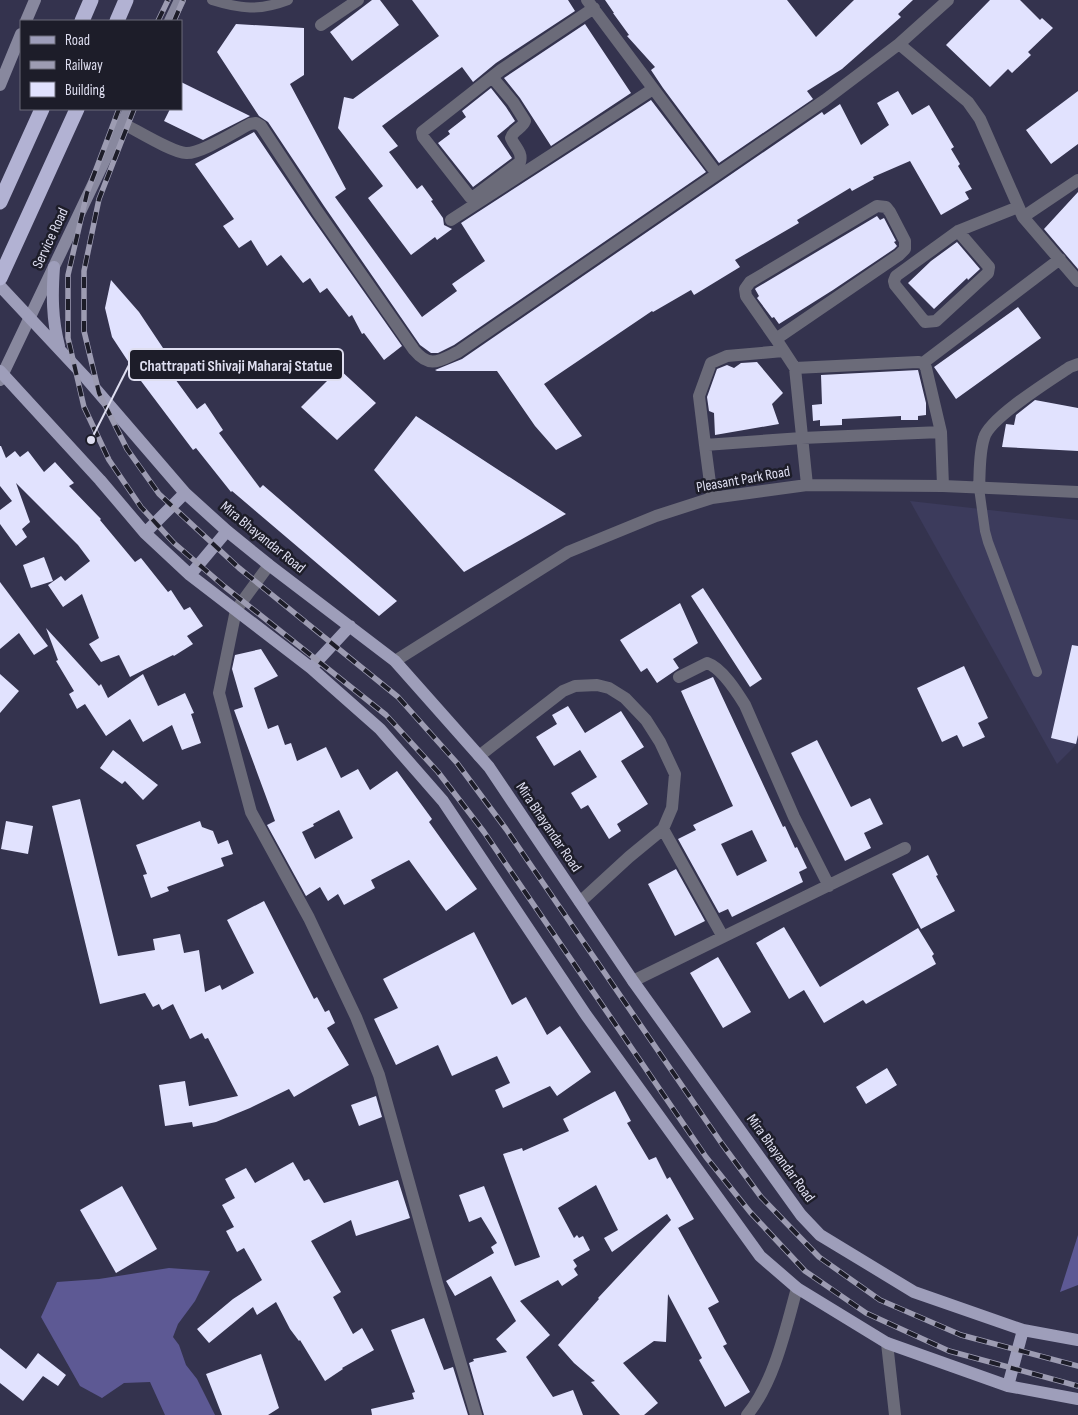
<svg xmlns="http://www.w3.org/2000/svg" width="1078" height="1415" font-family="'Sofia Sans Condensed',sans-serif">
<rect width="100%" height="100%" fill="#34334e"/>
<path fill="#3c3b5c" d="M910,501L1078,520V743L1057,764Z"/>
<path fill="#5d5994" d="M1078,1235V1285L1060,1292Z
M169,1268L210,1271L195,1301L178,1324L173,1337L179,1345L186,1365L197,1379L215,1415H165L150,1382L124,1383L102,1398L80,1386L41,1317L57,1282L99,1279Z"/>
<path fill="#e1e2fe" fill-rule="evenodd" d="M372,0H380L399,25L352,61L330,32Z
M412,0H568L575,11L496,63L473,82L462,67L382,126L398,146L389,152L417,189L422,185L433,200L431,201L443,218L444,225L452,229L437,240L435,237L411,255L368,198L383,186L338,128L344,97L353,99L439,36Z
M605,0H787L816,37L854,0H913L898,14L901,17L842,69L807,91L813,99L719,163L663,88L651,70L655,67L627,36L629,35L613,13H614Z
M990,0H1020L1040,20L1042,18L1053,28L1028,52L1031,55L1012,73L1008,69L990,87L946,45Z
M236,24L304,28V75L290,84L346,189L335,197L422,317L457,291L452,284L485,261L461,223L651,100L706,172L454,345L438,353H431L420,345L324,206L268,122L259,116L217,52Z
M585,24L631,93L551,146L520,98L504,78Z
M181,82L250,116L203,140L164,121L170,109H181Z
M491,88L506,107L515,121L497,136L512,158L473,187L438,143L450,134L448,131L466,117L462,111Z
M898,91L912,115L929,105L954,147L951,149L960,164L958,166L972,189L965,192L969,199L941,215L910,161L873,177L874,179L852,191L850,188L797,220L799,223L735,260L740,267L694,295L691,290L653,312L652,311L544,384L582,436L556,450L535,426L497,371H437L435,370L462,359L822,112L824,115L840,104L861,145L889,125L877,103Z
M1078,91V144L1051,164L1026,130Z
M254,132L310,215L402,346L384,360L364,333L362,334L352,315L349,317L327,288L320,293L310,278L303,283L281,255L267,266L251,240L239,248L223,226L234,219L195,164Z
M1078,192V269L1044,229Z
M877,216L880,220L884,218L896,241L894,242L897,246L894,249L833,290L779,324L774,317L772,318L757,298L759,296L755,289L756,288Z
M957,242L980,269L968,280L967,278L934,309L908,283L931,261Z
M111,280L139,312L165,351L159,357L197,409L205,403L223,430L219,433L260,488L263,485L397,601L379,616L232,491L231,492L196,448L193,450L141,381L112,337L105,308Z
M1018,307L1041,338L956,399L934,367Z
M757,362L783,393L772,404L779,424L715,435L714,413L709,411L707,397L717,369L727,365L734,368L741,363Z
M339,369L376,403L337,440L301,407Z
M918,370L926,403V415L918,416V420H901V416L842,419V425L820,426V420L813,421L812,405L822,404L821,375Z
M1035,400L1078,408V451L1002,447L1006,424L1014,425L1016,415Z
M416,416L566,514L464,572L374,470Z
M0,446H1L6,458L15,451L20,457L28,451L44,472L55,462L74,483L69,486L101,519L100,520L135,562L141,558L168,592L171,590L184,610L190,607L203,626L187,636L193,644L174,656L173,655L130,677L119,655L101,662L89,644L99,638L82,594L63,607L48,585L61,576L65,581L90,561L78,545L16,483L30,522L22,529L27,537L16,546L0,524V510L12,501L0,486Z
M44,557L53,581L31,588L23,565Z
M0,582L48,646L34,655L19,633L0,649Z
M703,588L762,679L750,687L691,596Z
M680,603L698,643L673,659L679,668L657,683L647,668L641,672L620,640Z
M46,628L99,686L101,684L108,698L143,674L158,706L185,693L194,713L191,714L201,743L182,750L172,725L143,742L130,719L106,736L85,704L77,709L69,694L74,691L56,661L58,660Z
M1072,645L1078,646V735L1076,744L1051,738Z
M261,649L278,676L254,688L268,729L278,725L285,745L291,743L297,761L326,747L341,778L358,769L370,790L397,771L432,819L429,822L477,889L446,911L409,860L371,880L375,888L344,905L338,894L328,901L320,887L306,896L267,825L275,821L234,710L243,707L232,669L235,655ZM339,810L353,838L315,859L302,832L314,826L313,824Z
M964,666L988,718L978,723L985,737L963,747L957,735L942,742L917,688Z
M0,674L19,691L0,713Z
M713,677L783,827L785,826L795,848L797,847L807,868L799,872L803,882L732,917L728,909L719,913L678,839L696,830L693,825L733,806L681,691ZM752,830L767,861L737,876L721,844Z
M568,706L585,733L621,711L644,747L621,761L648,804L617,824L621,831L609,839L588,805L581,809L571,793L597,777L580,750L554,766L536,737L557,724L552,715Z
M817,740L851,807L870,798L883,824L864,833L871,848L845,861L791,753Z
M113,750L158,785L143,800L125,781L122,784L100,768Z
M80,799L118,956L155,950L153,939L180,934L184,953L199,950L205,992L220,985L222,990L254,973L227,920L264,901L314,999L317,997L325,1012L329,1010L335,1023L327,1028L349,1065L294,1097L289,1089L250,1108L216,1122L193,1127L192,1122L165,1126L159,1085L185,1081L189,1106L238,1096L208,1038L205,1039L202,1033L190,1039L173,1004L162,1010L159,1004L153,1007L145,993L100,1004L52,806Z
M6,821L33,826L28,854L1,849Z
M200,821L202,827L213,831L218,844L228,840L233,854L221,858L224,866L167,887L169,891L151,898L143,875L147,874L136,845Z
M928,855L938,875L936,876L955,911L921,929L892,874Z
M676,869L705,921L675,936L648,884Z
M784,927L820,987L918,928L934,954L932,956L936,964L866,1004L863,1000L824,1023L804,990L789,999L756,943Z
M474,932L512,1005L526,997L547,1035L560,1026L591,1072L557,1096L550,1086L503,1108L495,1090L510,1083L497,1056L452,1076L438,1045L396,1065L374,1019L398,1008L383,979Z
M718,957L751,1012L723,1028L690,973Z
M887,1068L897,1085L866,1104L856,1087Z
M615,1091L631,1121L627,1123L649,1160L656,1157L667,1179L670,1177L694,1219L678,1228L677,1226L719,1302L708,1308L727,1344L723,1346L750,1392L725,1407L699,1360L702,1358L668,1294L666,1342L654,1341L623,1363L658,1403L644,1415H620L591,1382L595,1381L574,1363L558,1345L599,1299L598,1298L671,1220L667,1214L612,1252L604,1238L618,1230L596,1185L558,1208L574,1238L577,1235L579,1238L583,1236L590,1250L573,1260L577,1266L574,1269L578,1275L562,1286L558,1280L520,1301L550,1335L526,1357L553,1397L573,1390L583,1415H484L469,1363L474,1361L473,1359L507,1352L496,1339L516,1321L491,1276L455,1296L446,1281L494,1253L491,1247L497,1243L481,1217L469,1222L459,1195L484,1186L515,1266L540,1257L503,1154L522,1148L523,1151L569,1131L563,1119Z
M376,1096L382,1117L359,1126L351,1105Z
M293,1162L304,1181L309,1179L324,1203L398,1180L410,1218L356,1236L351,1220L311,1241L341,1292L333,1297L353,1334L362,1328L374,1350L342,1368L343,1369L325,1381L300,1340L299,1341L290,1329L276,1302L257,1315L253,1307L209,1343L197,1329L233,1299L262,1280L244,1248L237,1252L226,1231L234,1227L222,1205L235,1198L225,1179L246,1168L255,1183Z
M122,1186L157,1249L116,1273L80,1210Z
M424,1318L444,1370L453,1367L468,1415H372L371,1409L414,1399L412,1393L415,1392L391,1330Z
M0,1348L26,1369L38,1353L66,1375L58,1386L43,1376L23,1401L0,1383Z
M261,1354L279,1408L268,1415H222L206,1374Z"/>
<g fill="none" stroke-linecap="round" stroke-linejoin="round">
<path stroke="#6b6b79" stroke-width="10" d="M212,0C241,9 259,11 288,0
M979,488L985,531L988,542L1037,672"/>
<path stroke="#6b6b79" stroke-width="12" d="M587,0L717,174
M321,25L358,0
M899,44L968,102L980,119L1023,217L1078,281
M492,77L513,102L525,121C522,129 513,130 511,138C514,146 523,152 520,162L472,198L470,197L423,137L422,132L501,70L594,8
M122,123C136,130 173,153 186,153C201,154 236,131 250,124L256,123L261,126L317,211L414,350C430,369 439,361 458,352L825,100L899,44L948,0
M1023,217L1078,180
M451,220L653,89
M958,231L989,267L988,273L936,321L925,322L895,285L894,281L896,276L958,231L1018,207
M776,339L746,296L745,289L750,282L877,206L886,207L890,212L905,241V249L899,255L776,339L795,368L807,485
M783,351L727,356L711,363L699,396L705,445L802,438L941,432
M923,363L1060,259
M795,368L918,362L923,363L926,368L941,432L943,486
M705,445L712,498
M979,488C980,472 979,453 984,438C989,418 1052,379 1070,367L1078,364
M269,565L236,610L219,693L251,812L309,918L356,1017L379,1075L437,1283L476,1415
M395,661L568,552L656,516L712,498L807,485L943,486L1078,492
M679,677L707,663C722,668 737,692 745,705L794,817L829,886
M479,756L563,691L575,686L597,685L609,688L625,698L646,720L660,742L675,774L672,808L663,829L629,857L580,902
M663,829L723,937
M633,981L905,848
M887,1343L895,1415
M747,1415C774,1383 786,1328 797,1288"/>
<path stroke="#88889e" stroke-width="12" d="M26,21L35,0
M170,21L180,0
M0,85L21,34
M0,380L129,109"/>
<path stroke="#9e9eba" stroke-width="12" d="M54,267C52,295 52,319 59,346
M0,286L86,378L185,493L227,531L269,565L395,661L489,767L633,981L801,1215L820,1235L914,1292L1023,1330L1078,1340
M0,371L100,480L145,533L190,575L311,668L380,729L443,801L586,1015L760,1256L797,1288L887,1343L1008,1386L1078,1399
M145,533L185,493
M190,575L227,531
M311,668L350,626
M1008,1386L1023,1330"/>
<path stroke="#b2b2d3" stroke-width="15" d="M82,21L91,0
M117,21L126,0
M0,202L42,109
M0,278L77,109"/>
<defs>
<path id="rail" d="M158,21L168,0
M174,21L183,0
M119,109L87,193L68,275V338L84,407L109,460L141,507L174,543L225,587L386,715L438,772L484,832L706,1157L750,1212L805,1271L866,1313L949,1351L1078,1386
M134,109L99,199L84,271V331L99,393L127,449L159,494L239,568L398,697L457,763L506,829L722,1144L761,1197L819,1257L880,1300L961,1335L1078,1366"/>
</defs>
<use href="#rail" stroke="#9d9cb2" stroke-width="5.5"/>
<use href="#rail" stroke="#1d1d29" stroke-width="4" stroke-dasharray="11" stroke-linecap="butt"/>
</g>
<g text-anchor="middle" stroke-width="5" stroke-linejoin="round" paint-order="stroke">
<g font-size="15" fill="#dedef0" stroke="#1d1d29">
<text transform="translate(50 238) rotate(-65)" y="5">Service Road</text>
<text transform="translate(743 479) rotate(-10)" y="5">Pleasant Park Road</text>
<text transform="translate(263 537) rotate(39)" y="5">Mira Bhayandar Road</text>
<text transform="translate(549 827) rotate(56)" y="5">Mira Bhayandar Road</text>
<text transform="translate(781 1158) rotate(54)" y="5">Mira Bhayandar Road</text>
</g>
</g>
<path fill="none" stroke="#dedef0" stroke-width="2" d="M91 440L129 365"/>
<circle fill="#dedef0" stroke="#1d1d29" stroke-width="2" cx="91" cy="440" r="5"/>
<rect fill="#1d1d29" stroke="#dedef0" stroke-width="2" x="129" y="349" width="214" height="31" rx="5"/>
<g font-size="16" text-anchor="middle" font-weight="bold" fill="#dedef0">
<text x="236" y="371">Chattrapati Shivaji Maharaj Statue</text>
</g>
<rect x="20" y="20" width="162" height="90" fill="#1d1d29" stroke="#6a6a79"/>
<rect x="30" y="36" width="25" height="8" fill="#9e9eba" stroke="#6a6a79"/>
<text x="65" y="45" font-size="15" fill="#dedef0">Road</text>
<rect x="30" y="61" width="25" height="8" fill="#9d9cb2" stroke="#6a6a79"/>
<text x="65" y="70" font-size="15" fill="#dedef0">Railway</text>
<rect x="30" y="82" width="25" height="15" fill="#e1e2fe" stroke="#6a6a79"/>
<text x="65" y="95" font-size="15" fill="#dedef0">Building</text>
</svg>
